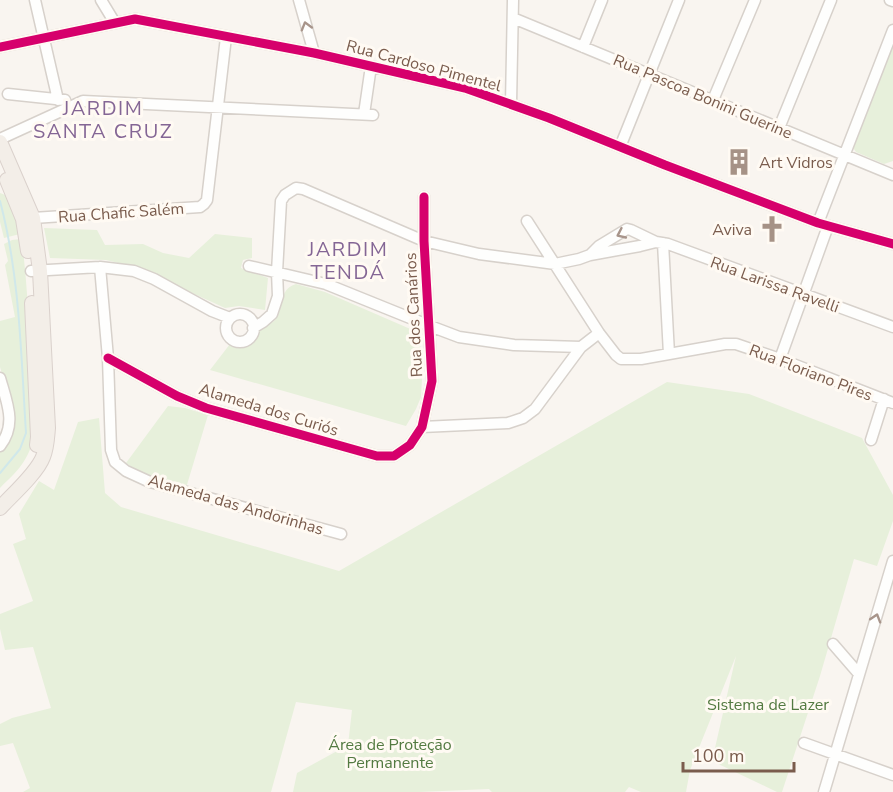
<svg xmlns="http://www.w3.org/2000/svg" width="893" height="792" font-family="'Nunito Sans',sans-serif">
<rect width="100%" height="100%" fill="#f9f5f0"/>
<path fill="#e7f0db" d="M893,44V161L884,164L856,152L852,146Z
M0,193C16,197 16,220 20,234L4,238L0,222Z
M44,228L97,230L105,245L143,244L163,253L189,258L215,234L252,238V258L243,260L241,268L268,278L265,310L239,306L225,308L179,287L147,270L106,260L50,258Z
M21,239L22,241C30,307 31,374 33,441C26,464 16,472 0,488V452L8,441L9,398L0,367V321L15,317L5,265L8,261L4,244L12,240Z
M296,284L325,292L415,331L420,339L422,379L421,397L416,409L406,426L210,370L230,344C250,347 246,340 258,330C263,326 270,325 275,320C285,309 277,290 296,284Z
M667,382L749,394L862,438L893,495V521L877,566L854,559L820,676L782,792H777L712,761L736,656L690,770L686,792H641L629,787L625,792H492L489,789L419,792H293L297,773L348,745L352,710L296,702L271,792H23L30,788L13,743L0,746V724L12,718L51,708L33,647L5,650L0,629V614L33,601L13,544L26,539L19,514L39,481L54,490L78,422L99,418L105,493L121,507L339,571Z
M168,406L185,408L208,415L186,488C164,482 144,477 126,463Z"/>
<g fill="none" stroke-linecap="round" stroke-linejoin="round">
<path stroke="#d0e8ea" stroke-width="2" d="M0,201C20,276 21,356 26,433L20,449L0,473"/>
<defs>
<path id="minor" d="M35,0L58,100
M101,0L115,23
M299,0L314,53
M890,0L893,1
M513,18L893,175
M0,47L135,19L314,53L465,88L549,118L665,165L818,223L893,244
M583,47L602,0
M8,94L65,100
M713,100L755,0
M511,104L513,0
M364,114L371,66
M779,128L831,0
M0,139L83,101L373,115
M620,147L679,0
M33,218L200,207L204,204L207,200L226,37
M527,221L599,333L616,355L621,359H641L725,344H736L780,359L893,403
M818,223L893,30
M663,243L669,354
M590,255L599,246L627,229L631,230L656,242L668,244L893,327
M249,266L326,284L430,326L459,337L514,345L581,347
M100,267L108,358L111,450L115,462L126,471L150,482L341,534
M31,271L100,267L134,271L154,279L212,311L230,318
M226 328a14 14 0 1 1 28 0a14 14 0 1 1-28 0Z
M253,328L263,322L272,314L278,296L277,272L281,201L285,195L296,188L303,189L424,241L479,254L555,264L579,259L590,255L640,246L656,242
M108,358L177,396L206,408L377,456H394L410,445L422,427L432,381L424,241V197
M780,359L828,226
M0,378C7,403 17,424 0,446
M422,427L508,423L523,418L535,409L581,347L599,333
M871,440L884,399
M833,644L859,674
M804,743L893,775
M824,792L893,561"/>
<path id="major" d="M0,142L33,218L40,271L48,428C47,438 47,447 43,457C37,473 12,495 0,508
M7,180L23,219L28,251
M32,303L38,437L37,445"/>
</defs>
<use href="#minor" stroke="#d7d1cb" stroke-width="13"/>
<use href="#major" stroke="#dad1cc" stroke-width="16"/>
<use href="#minor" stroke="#fefefd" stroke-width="10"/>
<use href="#major" stroke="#f3eee8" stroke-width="14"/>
<defs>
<path id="cycleway" d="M0,47L135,19L314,53L465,88L549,118L665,165L818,223L893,244
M108,358L177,396L206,408L377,456H394L410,445L422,427L432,381L424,241V197"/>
</defs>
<use href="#cycleway" stroke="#fffaf3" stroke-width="13"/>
<use href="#cycleway" stroke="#d6006c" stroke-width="9"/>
</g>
<defs><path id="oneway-chevron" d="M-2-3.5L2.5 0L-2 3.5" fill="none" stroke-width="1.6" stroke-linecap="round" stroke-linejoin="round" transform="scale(1.5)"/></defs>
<g stroke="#a8958b">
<use href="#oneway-chevron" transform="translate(306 26) rotate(-106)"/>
<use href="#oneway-chevron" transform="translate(621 234) rotate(155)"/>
<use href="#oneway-chevron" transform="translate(876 618) rotate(-73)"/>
</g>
<defs>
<symbol id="building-bare" viewBox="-9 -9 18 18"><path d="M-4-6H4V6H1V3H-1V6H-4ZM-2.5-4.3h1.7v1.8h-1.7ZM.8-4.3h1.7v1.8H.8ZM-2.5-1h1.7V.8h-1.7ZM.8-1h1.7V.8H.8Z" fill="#a69286" stroke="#fffaf3" stroke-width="2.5" paint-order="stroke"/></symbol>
<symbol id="church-bare" viewBox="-9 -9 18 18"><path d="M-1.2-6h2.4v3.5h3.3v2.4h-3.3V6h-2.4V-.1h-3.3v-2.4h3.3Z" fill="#a69286" stroke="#fffaf3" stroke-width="2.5" paint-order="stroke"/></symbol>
</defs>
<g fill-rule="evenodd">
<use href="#building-bare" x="720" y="143" width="38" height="38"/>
<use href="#church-bare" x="753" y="210" width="38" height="38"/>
</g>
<g text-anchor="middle" stroke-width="6" stroke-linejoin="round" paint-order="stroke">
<g font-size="16" fill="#7a5c4d" stroke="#fffaf3">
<text transform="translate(424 65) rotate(15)" y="6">Rua Cardoso Pimentel</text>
<text transform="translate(703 96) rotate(23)" y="6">Rua Pascoa Bonini Guerine</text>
<text transform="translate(121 212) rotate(-4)" y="6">Rua Chafic Salém</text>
<text transform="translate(775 284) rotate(20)" y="6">Rua Larissa Ravelli</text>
<text transform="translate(413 315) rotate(-93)" y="6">Rua dos Canários</text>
<text transform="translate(811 372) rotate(21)" y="6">Rua Floriano Pires</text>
<text transform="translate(269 409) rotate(17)" y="6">Alameda dos Curiós</text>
<text transform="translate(236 504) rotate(16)" y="6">Alameda das Andorinhas</text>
</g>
<g font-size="16" fill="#7a5c4d" stroke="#fffaf3" text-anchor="start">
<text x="759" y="168">Art Vidros</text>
<text x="752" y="235" text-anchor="end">Aviva</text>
</g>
<g font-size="16" fill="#537a41" stroke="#fffaf3">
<text x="768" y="710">Sistema de Lazer</text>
<text x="390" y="750">Área de Proteção<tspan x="390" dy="18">Permanente</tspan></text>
</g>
<g font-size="20" letter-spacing="1.5" fill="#846695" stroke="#fffaf3">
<text x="103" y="115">JARDIM<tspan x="103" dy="23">SANTA CRUZ</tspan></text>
<text x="348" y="256">JARDIM<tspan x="348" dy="23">TENDÁ</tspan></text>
</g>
</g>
<path d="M683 762v9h111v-9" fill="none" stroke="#7a5c4d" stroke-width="3"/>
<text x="692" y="762" font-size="18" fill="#7a5c4d" stroke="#fffaf3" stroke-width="4.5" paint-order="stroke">100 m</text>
</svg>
